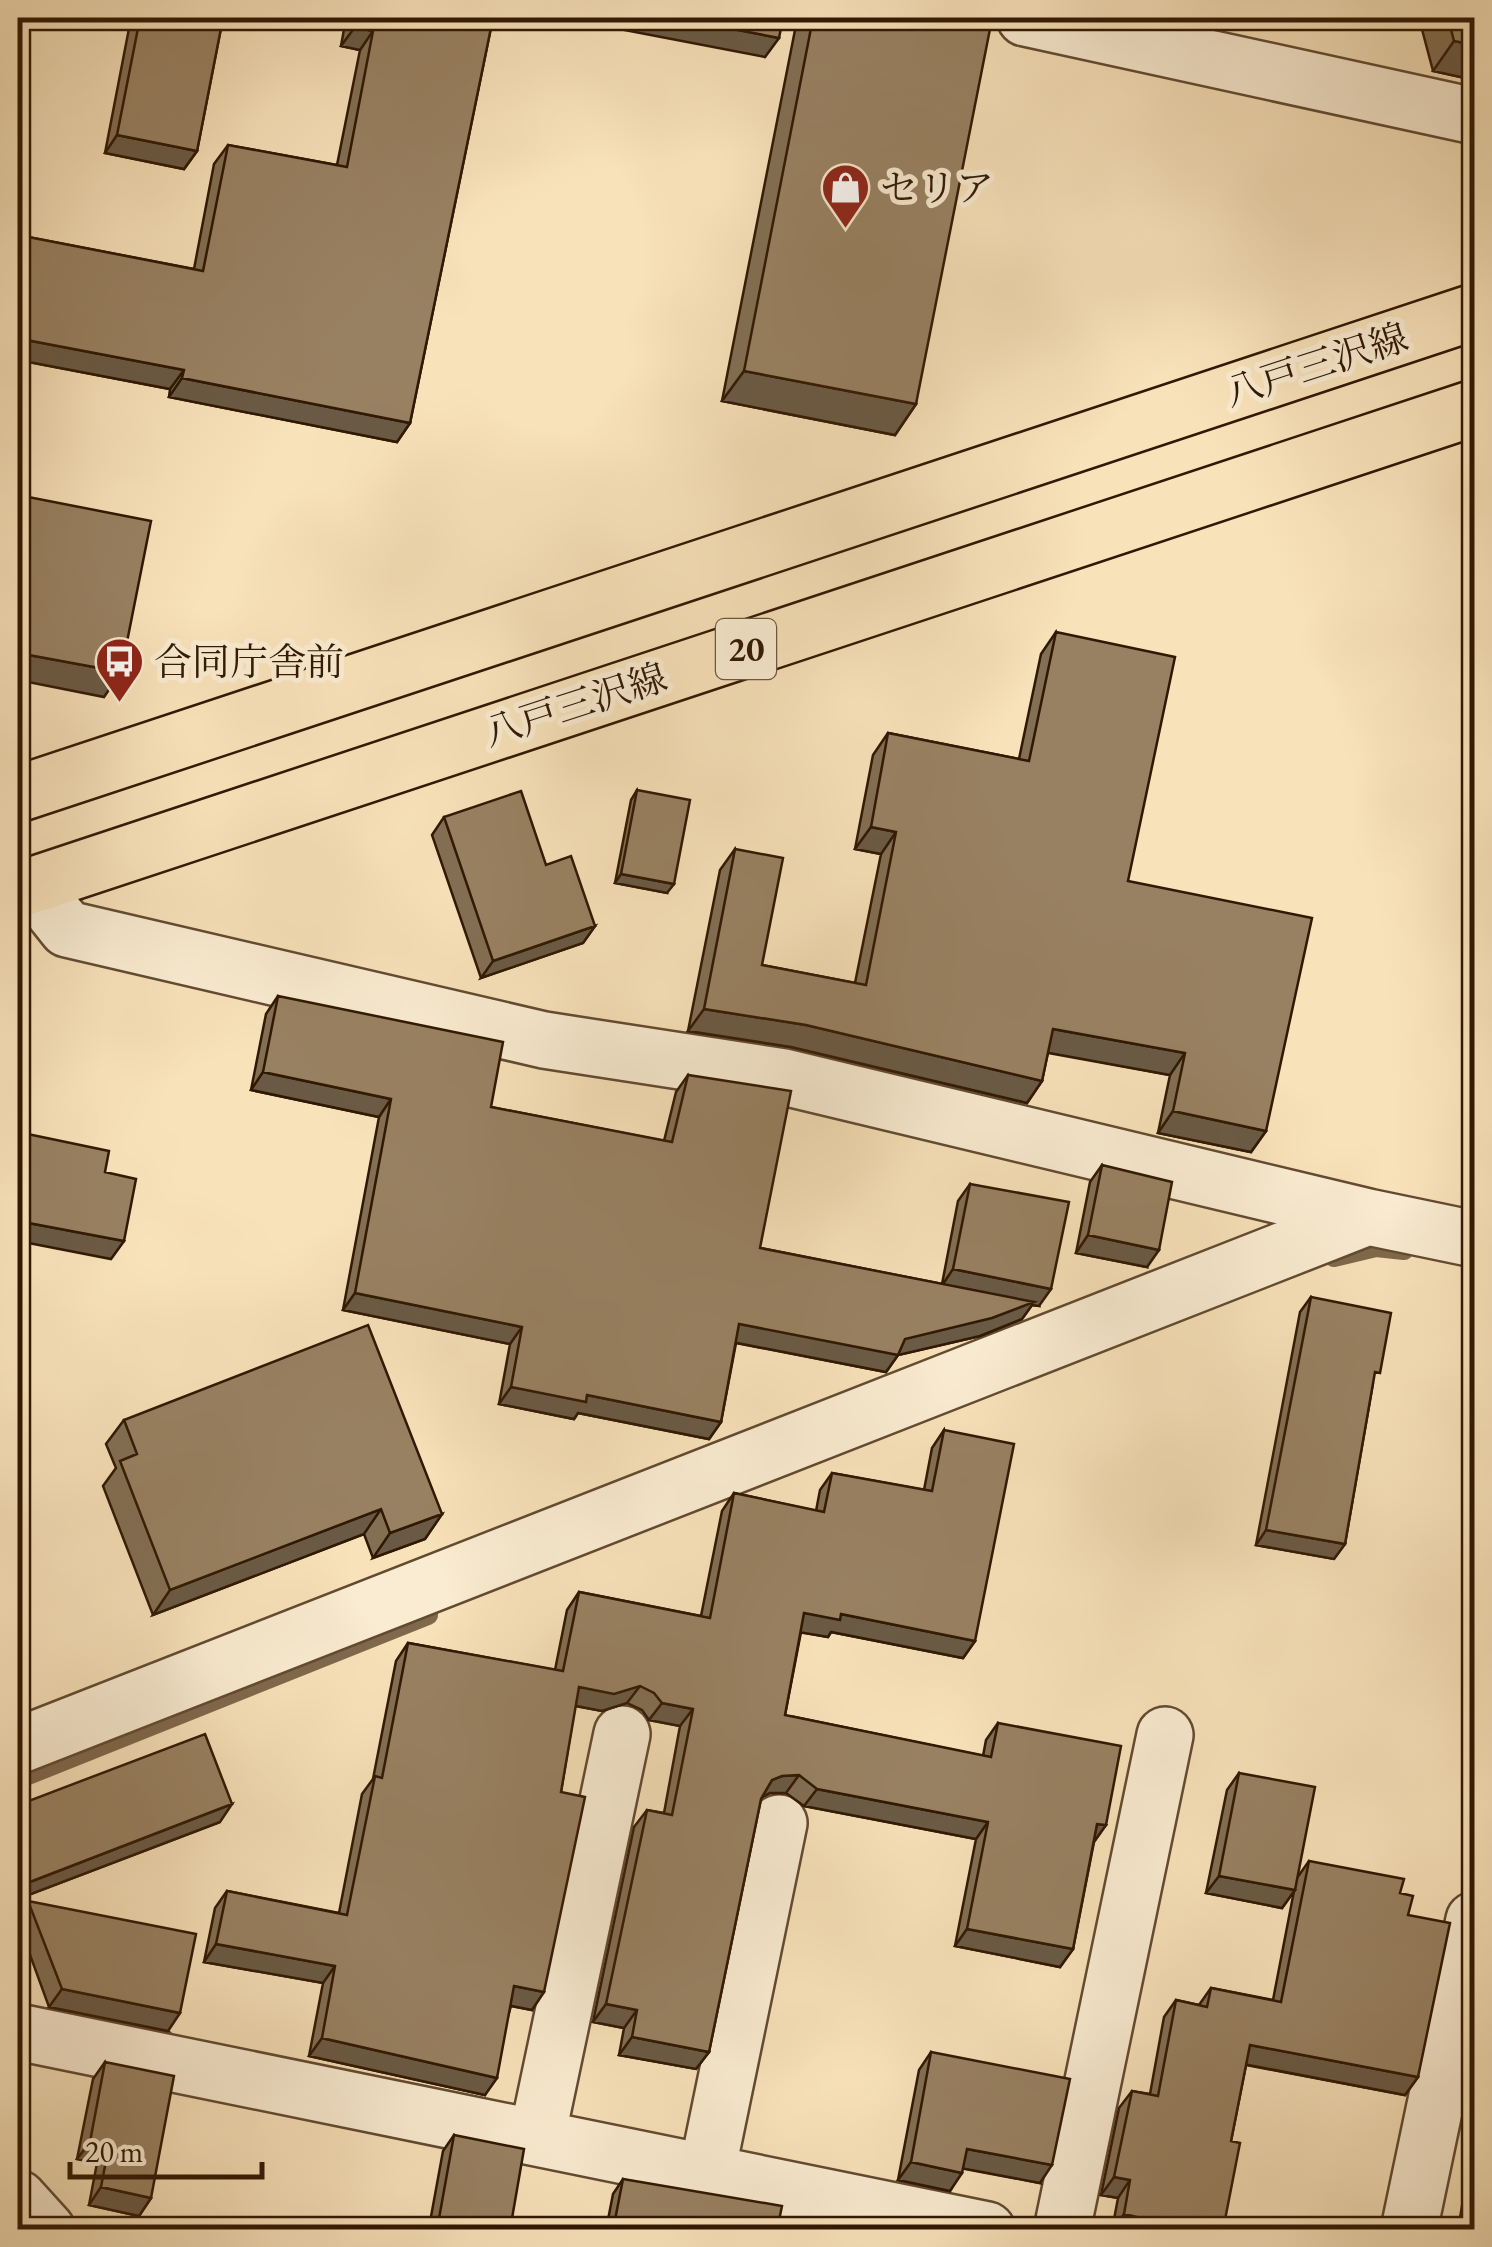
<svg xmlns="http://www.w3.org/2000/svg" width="1492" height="2247" font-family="'EB Garamond','Noto Serif JP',serif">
<rect width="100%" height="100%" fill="#f8e2ba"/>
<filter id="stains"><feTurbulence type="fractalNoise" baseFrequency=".002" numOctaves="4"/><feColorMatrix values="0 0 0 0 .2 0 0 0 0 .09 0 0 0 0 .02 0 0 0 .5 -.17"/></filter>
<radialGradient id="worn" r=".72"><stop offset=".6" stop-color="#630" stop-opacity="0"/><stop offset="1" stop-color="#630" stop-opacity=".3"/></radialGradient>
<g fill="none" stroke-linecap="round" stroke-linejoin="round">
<path stroke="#7f684c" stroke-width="20" d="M1334,1257L1376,1247L1404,1250
M18,1779L428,1615"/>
<defs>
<path id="minor" d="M1025,18L1474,116
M32,885L67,929L544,1040L784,1077L1368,1217
M18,1746L1368,1217L1474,1239
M18,2032L987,2230
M537,2137L622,1734
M707,2172L779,1823
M18,2198L47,2230
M1062,2230L1165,1735
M1409,2230L1474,1920"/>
<path id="major" d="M18,794L1474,312
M18,890L1474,408"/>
</defs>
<use href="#minor" stroke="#624a31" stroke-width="60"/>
<use href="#major" stroke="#301803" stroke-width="60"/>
<use href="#minor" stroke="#faecd2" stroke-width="55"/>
<use href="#major" stroke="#f8e2ba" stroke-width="55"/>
</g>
<path fill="#836f54" stroke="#301803" stroke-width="2.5" d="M131,18H223L197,151L184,169L105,153Z
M346,18H493L410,423L397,442L169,397L170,389L18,360V235L194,269L214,164L228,145L337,165L360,50L341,46Z
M801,18H934L916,404L895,435L722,401L796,25Z
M1419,18H1474V80L1433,71Z
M1056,632L1128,881L1266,1131L1251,1152L1158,1133L1170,1075L1048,1052L1042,1081L1027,1103L791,1047L688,1031L720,870L735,849L762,965L855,983L881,854L855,849L873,755L888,733L1019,759L1041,654Z
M637,790L667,893L615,883L631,800Z
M444,817L546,865L595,926L583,943L481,978L432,835Z
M278,996L491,1107L664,1141L676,1092L688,1075L760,1248L942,1284L958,1201L970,1184L1039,1306L1032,1305L1022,1319L980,1336L898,1355L886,1372L736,1343L721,1422L709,1439L578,1413L574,1419L499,1404L510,1344L343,1310L379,1117L251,1090L266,1014Z
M1102,1165L1147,1267L1076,1253L1090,1182Z
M1311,1297L1373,1383L1345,1544L1334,1559L1256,1545L1300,1312Z
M124,1420L442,1514L425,1539L373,1558L364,1534L153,1615L103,1486L116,1468L106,1444Z
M944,1430L975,1641L963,1658L831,1632L828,1637L801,1632L785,1715L983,1756L986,1740L998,1723L1106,1825L1094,1842L1073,1949L1060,1967L955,1946L976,1839L804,1806L786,1793H770L762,1797L761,1799L709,2052L696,2069L619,2055L624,2028L593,2022L634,1827L647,1810L664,1813L680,1726L649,1720L642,1710L627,1703L602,1711L575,1706L561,1792L532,2010L511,2006L485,2095L309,2056L323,1983L204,1962L215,1908L227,1891L339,1913L362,1794L373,1779L396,1661L408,1643L555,1670L567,1610L579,1592L701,1616L722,1511L734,1493L816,1511L820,1490L832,1473L924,1490L932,1448Z
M1239,1773L1297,1878L1309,1861L1400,1893L1408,1915L1418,2077L1405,2095L1246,2065L1231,2141L1223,2230H1112L1118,2198L1101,2195L1119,2108L1132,2091L1150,2094L1164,2017L1176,2000L1199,2005L1211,1988L1273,2000L1294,1891L1282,1908L1206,1893L1227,1790Z
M18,1805L220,1822L18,1899Z
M28,1901L168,2031L49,2007L18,1922V1917Z
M931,2052L1040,2183L963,2168L950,2191L898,2180L919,2070Z
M105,2062L151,2198L139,2216L89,2205L97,2163L77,2159L93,2079Z
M1474,2070V2108L1467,2106Z
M1474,2134V2230H1458Z
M454,2135L510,2230H405L413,2219L430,2222L443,2151Z
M623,2179L777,2230H606L613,2194Z"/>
<path fill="#6a5a45" stroke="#301803" stroke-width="2.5" d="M562,18H676L779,38L765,57Z
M355,27L373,31L360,50L341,46Z
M1454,41L1474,45V80L1433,71Z
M117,135L197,151L184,169L105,153Z
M21,339L184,370L170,389L18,360V343Z
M744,371L916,404L895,435L722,401Z
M182,378L410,423L397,442L169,397Z
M18,653L121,672L104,697L18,680Z
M871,827L896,832L881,854L855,849Z
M621,874L674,884L667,893L615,883Z
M595,926L583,943L481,978L493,961Z
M704,1009L806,1025L1042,1081L1027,1103L791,1047L688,1031Z
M1053,1029L1185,1053L1170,1075L1038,1051Z
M263,1072L391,1099L379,1117L251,1090Z
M1173,1111L1266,1131L1251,1152L1158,1133Z
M18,1221L124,1241L111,1259L18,1241Z
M1088,1235L1159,1250L1147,1267L1076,1253Z
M953,1269L1051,1289L1039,1306L1032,1305L1022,1319L980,1336L898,1355L886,1372L727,1341L739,1324L941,1287Z
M355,1293L522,1327L510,1344L343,1310Z
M511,1387L587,1395L721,1422L709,1439L578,1413L574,1419L499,1404Z
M381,1509L364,1534L153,1615L170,1590Z
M442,1514L425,1539L373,1558L390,1533Z
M1266,1530L1345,1544L1334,1559L1256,1545Z
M804,1613L841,1614L975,1641L963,1658L831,1632L828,1637L792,1631Z
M640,1686L627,1703L602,1711L566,1704L579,1687Z
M662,1703L693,1709L680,1726L649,1720Z
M799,1775L786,1793H770L760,1798L772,1780L782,1776Z
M817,1789L988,1822L976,1839L804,1806Z
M232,1804L220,1822L18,1899V1891L22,1885Z
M1097,1824L1106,1825L1093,1843Z
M1219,1876L1295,1890L1282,1908L1206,1893Z
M967,1929L1073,1949L1060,1967L955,1946Z
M216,1944L335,1966L323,1983L204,1962Z
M514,1986L544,1992L532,2010L502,2004Z
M62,1989L180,2013L168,2031L49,2007Z
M606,2004L637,2010L624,2028L593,2022Z
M632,2037L709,2052L696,2069L619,2055Z
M322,2038L497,2078L485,2095L309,2056Z
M1250,2045L1418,2077L1405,2095L1238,2063Z
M1474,2096V2108L1467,2106Z
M90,2142L109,2145L97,2163L77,2159Z
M967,2149L1052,2165L1040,2183L955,2167Z
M911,2162L962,2173L950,2191L898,2180Z
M1114,2177L1130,2180L1118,2198L1101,2195Z
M101,2187L151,2198L139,2216L89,2205Z
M1124,2214L1141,2218L1132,2230H1113Z"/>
<path fill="#988162" stroke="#301803" stroke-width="2.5" d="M140,18H223L197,151L117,135Z
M356,18H493L410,423L182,378L184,370L21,339L22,330L18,329V235L203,271L228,145L347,167L373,31L355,27Z
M676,18H783L779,38Z
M813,18H934L990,29L916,404L744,371Z
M1448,18H1474V45L1454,41Z
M18,197L22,198L18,222Z
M18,495L151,521L121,672L18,653V657Z
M1056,632L1175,657L1128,881L1312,918L1266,1131L1173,1111L1185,1053L1053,1029L1042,1081L806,1025L704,1009L735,849L783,858L762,965L866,985L896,832L871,827L888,733L1029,761Z
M637,790L690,800L674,884L621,874Z
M521,791L546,865L571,856L595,926L493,961L444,817Z
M278,996L503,1042L491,1107L672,1142L688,1075L791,1091L760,1248L1034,1302L992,1318L905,1339L898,1355L739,1324L721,1422L587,1395L586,1402L511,1387L522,1327L355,1293L391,1099L263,1072Z
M18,1132L109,1151L105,1172L136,1179L124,1241L18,1221Z
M1102,1165L1172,1182L1159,1250L1088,1235Z
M970,1184L1069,1202L1051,1289L953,1269Z
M1311,1297L1391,1313L1380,1373L1375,1372L1345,1544L1266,1530Z
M368,1325L442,1514L390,1533L381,1509L170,1590L120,1461L137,1454L124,1420Z
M944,1430L1014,1444L975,1641L841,1614L840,1620L804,1613L785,1715L991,1757L998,1723L1121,1746L1106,1825L1097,1824L1073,1949L967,1929L988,1822L817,1789L799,1775L782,1776L772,1780L761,1799L709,2052L632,2037L637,2010L606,2004L647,1810L672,1815L693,1709L662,1703L654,1693L640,1686L614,1694L579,1687L561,1792L585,1797L544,1992L514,1986L497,2078L322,2038L335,1966L216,1944L227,1891L347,1915L375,1776L382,1778L408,1643L563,1671L579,1592L710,1618L734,1493L824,1512L832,1473L932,1491Z
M205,1734L232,1804L22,1885L18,1872V1805Z
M1239,1773L1315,1787L1295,1890L1219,1876Z
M1309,1861L1404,1879L1400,1893L1413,1896L1408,1915L1450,1923L1418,2077L1250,2045L1231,2141L1240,2143L1223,2230H1139L1141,2218L1124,2214L1130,2180L1114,2177L1132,2091L1158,2096L1176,2000L1207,2007L1211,1988L1281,2002Z
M28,1901L196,1934L180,2013L62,1989Z
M931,2052L1070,2079L1052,2165L967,2149L962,2173L911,2162Z
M105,2062L174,2076L151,2198L101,2187L109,2145L90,2142Z
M454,2135L524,2149L510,2230H411L413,2219L438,2224Z
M623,2179L782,2206L777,2230H613Z
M1474,2185V2230H1467Z
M899,2224L926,2230H898Z"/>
<defs>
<symbol id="shop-pin" viewBox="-11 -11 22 30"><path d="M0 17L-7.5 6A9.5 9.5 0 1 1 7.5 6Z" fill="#8f2418" stroke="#faecd2"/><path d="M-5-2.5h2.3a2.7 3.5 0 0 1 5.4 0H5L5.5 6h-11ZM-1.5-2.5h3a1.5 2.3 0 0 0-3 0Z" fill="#fff"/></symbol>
<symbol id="bus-pin" viewBox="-11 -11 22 30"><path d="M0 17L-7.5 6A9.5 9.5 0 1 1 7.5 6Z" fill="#8f2418" stroke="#faecd2"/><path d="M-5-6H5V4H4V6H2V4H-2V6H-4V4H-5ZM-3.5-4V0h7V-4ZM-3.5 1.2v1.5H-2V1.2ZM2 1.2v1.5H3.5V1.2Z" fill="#fff"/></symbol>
</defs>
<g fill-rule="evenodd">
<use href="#shop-pin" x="818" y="160" width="55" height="75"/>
<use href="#bus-pin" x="92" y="634" width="55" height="75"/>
</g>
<g text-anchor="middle" stroke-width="10" stroke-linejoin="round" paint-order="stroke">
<rect fill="#faecd2" stroke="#6d5841" stroke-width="2.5" x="716" y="619" width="60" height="60" rx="8"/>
<g font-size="35" font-weight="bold" fill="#301803">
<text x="746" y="661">20</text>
</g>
<g font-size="38" fill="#301803" stroke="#faecd2" text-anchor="start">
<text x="880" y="201">セリア</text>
<text x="154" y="675">合同庁舎前</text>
</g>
<g font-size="38" fill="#301803" stroke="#faecd2">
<text transform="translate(1316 365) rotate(-18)" y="13">八戸三沢線</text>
<text transform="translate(575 705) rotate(-18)" y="13">八戸三沢線</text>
</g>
</g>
<rect width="1492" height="2247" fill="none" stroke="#f8e2ba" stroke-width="60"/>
<rect x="20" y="20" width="1452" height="2207" fill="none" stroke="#301803" stroke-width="5"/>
<rect x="30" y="30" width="1432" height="2187" fill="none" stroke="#301803" stroke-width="2.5"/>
<path d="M70 2162v15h192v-15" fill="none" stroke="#301803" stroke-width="5"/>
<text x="85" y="2162" font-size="30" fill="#301803" stroke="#faecd2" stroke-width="8" paint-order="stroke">20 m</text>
<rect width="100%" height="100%" filter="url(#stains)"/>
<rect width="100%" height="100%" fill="url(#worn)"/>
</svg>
